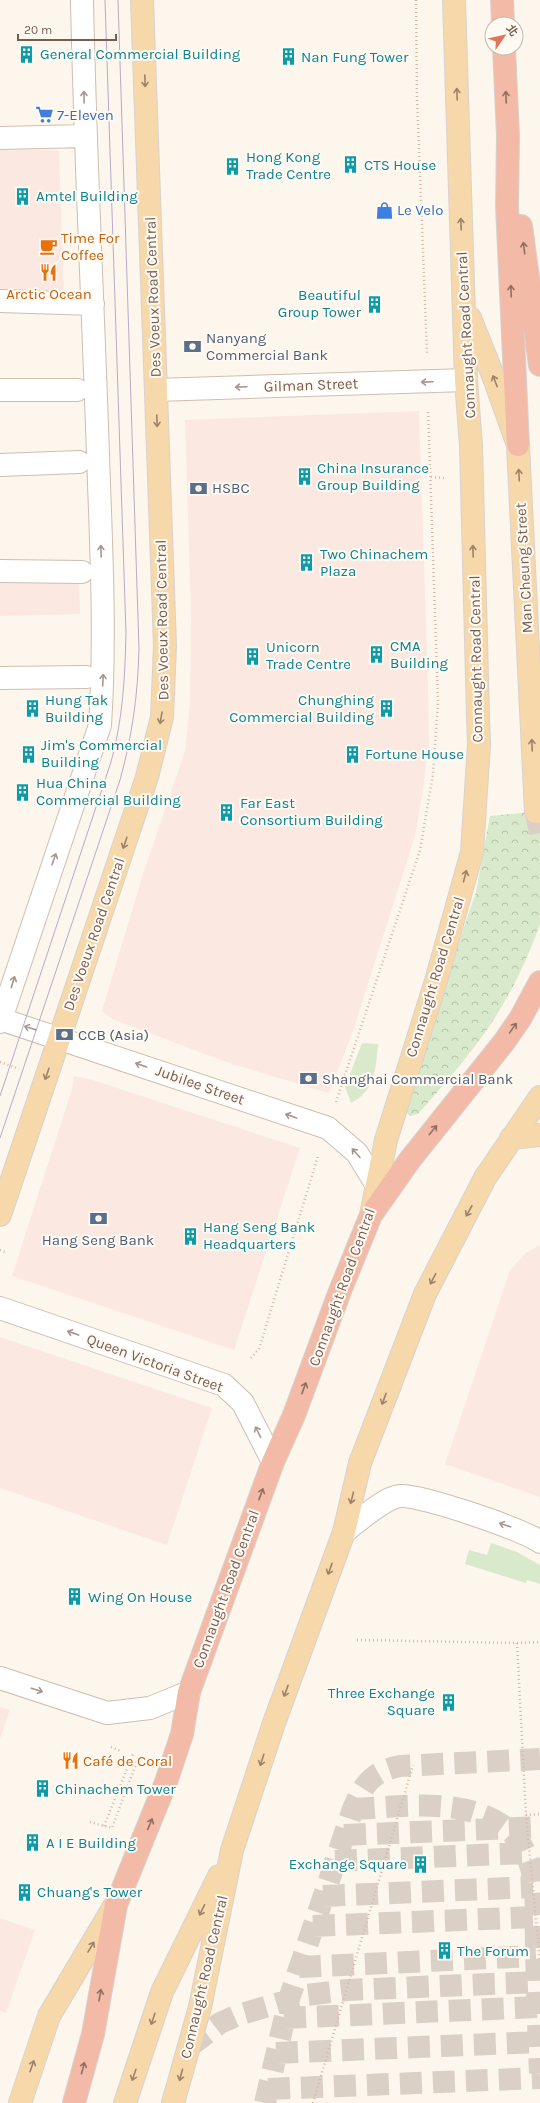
<svg xmlns="http://www.w3.org/2000/svg" width="540" height="2103" font-family="Karla,'Noto Sans TC',sans-serif">
<defs>
<pattern id="forest-crowns" width="20" height="18" patternUnits="userSpaceOnUse"><rect width="20" height="18" fill="#d8eacb"/><path d="M2 6a3 3 0 1 1 6 0M12 15a3 3 0 1 1 6 0" fill="none" stroke="#b4c1a7"/></pattern>
</defs>
<rect width="100%" height="100%" fill="#fcf6ed"/>
<path fill="#fbe9e1" d="M0,149L59,150L64,293L0,291Z
M419,411L428,688L429,739L423,789L415,836L353,1031L329,1093L229,1063L112,1019L102,1011L144,871L185,751L190,703L191,615L185,420Z
M79,579L80,614L0,616V580Z
M74,1076L93,1080L300,1148L234,1350L12,1276L72,1089Z
M540,1245V1497L445,1464L510,1270L526,1253Z
M0,1337L212,1408L167,1545L0,1488Z
M0,1707L10,1710L0,1739Z
M0,1918L35,1930L6,2013L0,2011Z"/>
<path fill="#d8eacb" d="M362,1043L378,1044C376,1068 375,1091 351,1103L345,1087Z
M491,1543L517,1552L540,1565V1584L527,1580L526,1583L465,1564L469,1550L487,1555Z"/>
<path fill="url(#forest-crowns)" d="M540,811V924C525,967 503,1010 475,1046C457,1070 437,1092 418,1114L410,1116L405,1111L404,1103L476,892L490,816Z"/>
<g fill="none" stroke-linecap="round" stroke-linejoin="round">
<path stroke="#dbd0c6" stroke-width="22" stroke-dasharray="22 11" stroke-linecap="butt" d="M353,1809C398,1807 451,1798 494,1820C507,1827 519,1838 525,1852C539,1879 535,1918 536,1948C537,1989 538,2031 540,2073
M344,1835L540,1827
M335,1861L526,1853
M323,1896L533,1887
M313,1926L535,1917
M299,1967L536,1956
M284,2018L538,2007
M189,2047L220,2023L238,2015L306,1995L347,1990L537,1982
M276,2053L539,2042
M268,2089L540,2078
M265,2103L289,1999L353,1809C364,1784 371,1772 400,1766L540,1759"/>
<path stroke="#dbd0c6" stroke-width="22" stroke-dasharray="22 11" stroke-linecap="butt" d="M536,812L540,833"/>
<defs>
<path id="minor" d="M0,138L85,136
M0,301L93,304
M0,390H77
M156,390L466,380
M0,465L79,462
M0,571L82,572
M0,678L86,677
M0,1019L328,1128L357,1153L376,1184
M0,1022L100,725C106,635 101,545 98,455C93,303 85,152 82,0
M0,1308L224,1385L243,1403L273,1462
M344,1532C358,1522 383,1498 400,1496C419,1494 525,1530 540,1542
M0,1678L107,1713L150,1708L189,1692"/>
<path id="major" d="M470,318L494,378L518,445L536,812
M511,1138L540,1135
M0,1215L147,777L162,717L165,646L142,0
M371,1215L386,1140L436,981L472,852L479,744L478,717L471,446L466,380L454,0
M20,2103L49,2016L115,1905
M125,2103L162,1992L219,1876
M173,2103L200,2007L232,1850L274,1723L344,1532L360,1463L425,1294L485,1178L540,1097"/>
<path id="highway" d="M502,0L503,24
M504,48L508,136L507,206L518,445
M521,226L540,365
M74,2103L93,2034L116,1905L166,1782L182,1734L189,1692L273,1462L294,1415L340,1291L371,1215L409,1161L504,1042L520,1019L540,982"/>
</defs>
<use href="#minor" stroke="#cebeb1" stroke-width="24"/>
<use href="#major" stroke="#d9d2ce" stroke-width="24"/>
<use href="#highway" stroke="#d9d2ce" stroke-width="24"/>
<path stroke="#d6b9a8" stroke-width="2.5" stroke-dasharray="1 3" stroke-linecap="butt" d="M416,0L417,97L427,353
M431,477L444,478
M0,1062L19,1069
M336,1102L420,850L433,774L438,702L428,410
M0,1250L7,1253
M251,1358L259,1349L318,1156
M517,1643L540,1642
M111,1747L121,1751
M526,1815L540,1814
M90,1822L112,1828L139,1756
M104,1826L133,1754
M313,2103L413,1765"/>
<use href="#minor" stroke="#fff" stroke-width="22"/>
<use href="#major" stroke="#f6d8aa" stroke-width="22"/>
<use href="#highway" stroke="#f2baa7" stroke-width="22"/>
<path stroke="#b9aac7" stroke-width="1" d="M0,1096L111,762C123,719 125,676 126,633L105,0
M0,1138L120,780C132,737 138,694 139,649L118,0"/>
<path stroke="#d6b9a8" stroke-width="2.5" stroke-dasharray="1 3" stroke-linecap="butt" d="M357,1640L517,1643L526,1815L540,1962"/>
</g>
<defs><path id="oneway-shaft" d="M-6 0H5M1.5-3L5.5 0L1.5 3" fill="none" stroke-width="1.6" stroke-linecap="round" stroke-linejoin="round"/></defs>
<g stroke="#9d826a">
<use href="#oneway-shaft" transform="translate(145 81) rotate(88)"/>
<use href="#oneway-shaft" transform="translate(457 94) rotate(-92)"/>
<use href="#oneway-shaft" transform="translate(461 224) rotate(-92)"/>
<use href="#oneway-shaft" transform="translate(495 381) rotate(-111)"/>
<use href="#oneway-shaft" transform="translate(157 421) rotate(88)"/>
<use href="#oneway-shaft" transform="translate(519 475) rotate(-93)"/>
<use href="#oneway-shaft" transform="translate(473 551) rotate(-92)"/>
<use href="#oneway-shaft" transform="translate(161 718) rotate(100)"/>
<use href="#oneway-shaft" transform="translate(532 745) rotate(-93)"/>
<use href="#oneway-shaft" transform="translate(125 843) rotate(109)"/>
<use href="#oneway-shaft" transform="translate(465 876) rotate(-75)"/>
<use href="#oneway-shaft" transform="translate(47 1074) rotate(109)"/>
<use href="#oneway-shaft" transform="translate(469 1211) rotate(119)"/>
<use href="#oneway-shaft" transform="translate(433 1279) rotate(117)"/>
<use href="#oneway-shaft" transform="translate(384 1399) rotate(110)"/>
<use href="#oneway-shaft" transform="translate(352 1498) rotate(104)"/>
<use href="#oneway-shaft" transform="translate(330 1569) rotate(110)"/>
<use href="#oneway-shaft" transform="translate(286 1691) rotate(110)"/>
<use href="#oneway-shaft" transform="translate(262 1760) rotate(108)"/>
<use href="#oneway-shaft" transform="translate(202 1910) rotate(116)"/>
<use href="#oneway-shaft" transform="translate(91 1947) rotate(-59)"/>
<use href="#oneway-shaft" transform="translate(153 2019) rotate(109)"/>
<use href="#oneway-shaft" transform="translate(32 2066) rotate(-71)"/>
<use href="#oneway-shaft" transform="translate(134 2075) rotate(109)"/>
<use href="#oneway-shaft" transform="translate(181 2075) rotate(105)"/>
</g>
<g stroke="#a7968d">
<use href="#oneway-shaft" transform="translate(84 97) rotate(-91)"/>
<use href="#oneway-shaft" transform="translate(427 382) rotate(178)"/>
<use href="#oneway-shaft" transform="translate(241 387) rotate(178)"/>
<use href="#oneway-shaft" transform="translate(101 551) rotate(-92)"/>
<use href="#oneway-shaft" transform="translate(103 680) rotate(-87)"/>
<use href="#oneway-shaft" transform="translate(54 859) rotate(-71)"/>
<use href="#oneway-shaft" transform="translate(13 982) rotate(-73)"/>
<use href="#oneway-shaft" transform="translate(30 1028) rotate(-162)"/>
<use href="#oneway-shaft" transform="translate(141 1065) rotate(-161)"/>
<use href="#oneway-shaft" transform="translate(291 1116) rotate(-161)"/>
<use href="#oneway-shaft" transform="translate(356 1153) rotate(-132)"/>
<use href="#oneway-shaft" transform="translate(73 1333) rotate(-161)"/>
<use href="#oneway-shaft" transform="translate(258 1432) rotate(-116)"/>
<use href="#oneway-shaft" transform="translate(505 1525) rotate(-162)"/>
<use href="#oneway-shaft" transform="translate(37 1690) rotate(18)"/>
</g>
<g stroke="#907061">
<use href="#oneway-shaft" transform="translate(506 97) rotate(-92)"/>
<use href="#oneway-shaft" transform="translate(524 248) rotate(-97)"/>
<use href="#oneway-shaft" transform="translate(511 291) rotate(-92)"/>
<use href="#oneway-shaft" transform="translate(513 1028) rotate(-55)"/>
<use href="#oneway-shaft" transform="translate(433 1130) rotate(-51)"/>
<use href="#oneway-shaft" transform="translate(304 1388) rotate(-70)"/>
<use href="#oneway-shaft" transform="translate(261 1494) rotate(-70)"/>
<use href="#oneway-shaft" transform="translate(150 1824) rotate(-67)"/>
<use href="#oneway-shaft" transform="translate(100 1995) rotate(-80)"/>
<use href="#oneway-shaft" transform="translate(83 2068) rotate(-75)"/>
</g>
<defs>
<symbol id="building-bare" viewBox="-9 -9 18 18"><path d="M-4-6H4V6H1V3H-1V6H-4ZM-2.5-4.3h1.7v1.8h-1.7ZM.8-4.3h1.7v1.8H.8ZM-2.5-1h1.7V.8h-1.7ZM.8-1h1.7V.8H.8Z" fill="#0f9aa8" stroke="#fefaf3" stroke-width="2.5" paint-order="stroke"/></symbol>
<symbol id="supermarket-bare" viewBox="-9 -9 18 18"><path d="M-6-5.5h2.5l.6 2H6L4.5 2H-2.5L-4.4-4H-6ZM-1.5 3.2a1.3 1.3 0 1 0 .1 0ZM3 3.2a1.3 1.3 0 1 0 .1 0Z" fill="#3f7fe0" stroke="#fefaf3" stroke-width="2.5" paint-order="stroke"/></symbol>
<symbol id="shop-bare" viewBox="-9 -9 18 18"><path d="M-5-2.5h2.3a2.7 3.5 0 0 1 5.4 0H5L5.5 6h-11ZM-1.5-2.5h3a1.5 2.3 0 0 0-3 0Z" fill="#3f7fe0" stroke="#fefaf3" stroke-width="2.5" paint-order="stroke"/></symbol>
<symbol id="cafe-bare" viewBox="-9 -9 18 18"><path d="M-5.5-4.5H6V0H3Q3 3.5 0 3.5H-2.5Q-5.5 3.5-5.5 0ZM3-3.2v2h1.7v-2ZM-6 4.5H4V6H-6Z" fill="#e8710a" stroke="#fefaf3" stroke-width="2.5" paint-order="stroke"/></symbol>
<symbol id="restaurant-bare" viewBox="-9 -9 18 18"><path d="M-5-6h1v4h1v-4h1v4h1v-4h1v5L-1.5 .5V6h-2V.5L-5-1ZM5-6V6H3V1.5H1.5Q1.5-4 5-6Z" fill="#e8710a" stroke="#fefaf3" stroke-width="2.5" paint-order="stroke"/></symbol>
<symbol id="bank-bare" viewBox="-9 -9 18 18"><path d="M-6-4H6V4H-6ZM0-2.3a2.3 2.3 0 1 0 0 4.6a2.3 2.3 0 1 0 0-4.6Z" fill="#5c6f8a" stroke="#fefaf3" stroke-width="2.5" paint-order="stroke"/></symbol>
</defs>
<g fill-rule="evenodd">
<use href="#building-bare" x="14" y="42" width="25" height="25"/>
<use href="#building-bare" x="276" y="44" width="25" height="25"/>
<use href="#supermarket-bare" x="32" y="102" width="25" height="25"/>
<use href="#building-bare" x="338" y="152" width="25" height="25"/>
<use href="#building-bare" x="220" y="154" width="25" height="25"/>
<use href="#building-bare" x="10" y="184" width="25" height="25"/>
<use href="#shop-bare" x="372" y="198" width="25" height="25"/>
<use href="#cafe-bare" x="36" y="234" width="25" height="25"/>
<use href="#restaurant-bare" x="36" y="260" width="25" height="25"/>
<use href="#building-bare" x="362" y="292" width="25" height="25"/>
<use href="#bank-bare" x="180" y="334" width="25" height="25"/>
<use href="#building-bare" x="292" y="464" width="25" height="25"/>
<use href="#bank-bare" x="186" y="476" width="25" height="25"/>
<use href="#building-bare" x="294" y="550" width="25" height="25"/>
<use href="#building-bare" x="364" y="642" width="25" height="25"/>
<use href="#building-bare" x="240" y="644" width="25" height="25"/>
<use href="#building-bare" x="20" y="696" width="25" height="25"/>
<use href="#building-bare" x="374" y="696" width="25" height="25"/>
<use href="#building-bare" x="16" y="742" width="25" height="25"/>
<use href="#building-bare" x="340" y="742" width="25" height="25"/>
<use href="#building-bare" x="10" y="780" width="25" height="25"/>
<use href="#building-bare" x="214" y="800" width="25" height="25"/>
<use href="#bank-bare" x="52" y="1022" width="25" height="25"/>
<use href="#bank-bare" x="296" y="1066" width="25" height="25"/>
<use href="#bank-bare" x="86" y="1206" width="25" height="25"/>
<use href="#building-bare" x="178" y="1224" width="25" height="25"/>
<use href="#building-bare" x="62" y="1584" width="25" height="25"/>
<use href="#building-bare" x="436" y="1690" width="25" height="25"/>
<use href="#restaurant-bare" x="58" y="1748" width="25" height="25"/>
<use href="#building-bare" x="30" y="1776" width="25" height="25"/>
<use href="#building-bare" x="20" y="1830" width="25" height="25"/>
<use href="#building-bare" x="408" y="1852" width="25" height="25"/>
<use href="#building-bare" x="12" y="1880" width="25" height="25"/>
<use href="#building-bare" x="432" y="1938" width="25" height="25"/>
</g>
<g text-anchor="middle" stroke-width="4" stroke-linejoin="round" paint-order="stroke">
<g font-size="15" fill="#0d838f" stroke="#fefaf3" text-anchor="start">
<text x="40" y="59">General Commercial Building</text>
<text x="301" y="62">Nan Fung Tower</text>
<text x="246" y="162">Hong Kong<tspan x="246" dy="17">Trade Centre</tspan></text>
<text x="364" y="170">CTS House</text>
<text x="36" y="201">Amtel Building</text>
<text x="361" y="300" text-anchor="end">Beautiful<tspan x="361" dy="17">Group Tower</tspan></text>
<text x="317" y="473">China Insurance<tspan x="317" dy="17">Group Building</tspan></text>
<text x="320" y="559">Two Chinachem<tspan x="320" dy="17">Plaza</tspan></text>
<text x="390" y="651">CMA<tspan x="390" dy="17">Building</tspan></text>
<text x="266" y="652">Unicorn<tspan x="266" dy="17">Trade Centre</tspan></text>
<text x="45" y="705">Hung Tak<tspan x="45" dy="17">Building</tspan></text>
<text x="374" y="705" text-anchor="end">Chunghing<tspan x="374" dy="17">Commercial Building</tspan></text>
<text x="41" y="750">Jim's Commercial<tspan x="41" dy="17">Building</tspan></text>
<text x="365" y="759">Fortune House</text>
<text x="36" y="788">Hua China<tspan x="36" dy="17">Commercial Building</tspan></text>
<text x="240" y="808">Far East<tspan x="240" dy="17">Consortium Building</tspan></text>
<text x="203" y="1232">Hang Seng Bank<tspan x="203" dy="17">Headquarters</tspan></text>
<text x="88" y="1602">Wing On House</text>
<text x="435" y="1698" text-anchor="end">Three Exchange<tspan x="435" dy="17">Square</tspan></text>
<text x="55" y="1794">Chinachem Tower</text>
<text x="46" y="1848">A I E Building</text>
<text x="407" y="1869" text-anchor="end">Exchange Square</text>
<text x="37" y="1897">Chuang's Tower</text>
<text x="457" y="1956">The Forum</text>
</g>
<g font-size="15" fill="#366cbe" stroke="#fefaf3" text-anchor="start">
<text x="57" y="120">7-Eleven</text>
<text x="397" y="215">Le Velo</text>
</g>
<g font-size="15" fill="#c56008" stroke="#fefaf3" text-anchor="start">
<text x="61" y="243">Time For<tspan x="61" dy="17">Coffee</tspan></text>
<text x="49" y="299" text-anchor="middle">Arctic Ocean</text>
<text x="83" y="1766">Café de Coral</text>
</g>
<g font-size="15" fill="#775d4f" stroke="#fefaf3">
<text transform="translate(153 297) rotate(-92)" y="5">Des Voeux Road Central</text>
<text transform="translate(466 335) rotate(-93)" y="5">Connaught Road Central</text>
<text transform="translate(311 385) rotate(-2)" y="5">Gilman Street</text>
<text transform="translate(524 568) rotate(-93)" y="5">Man Cheung Street</text>
<text transform="translate(162 620) rotate(-91)" y="5">Des Voeux Road Central</text>
<text transform="translate(476 659) rotate(-91)" y="5">Connaught Road Central</text>
<text transform="translate(94 934) rotate(-71)" y="5">Des Voeux Road Central</text>
<text transform="translate(435 977) rotate(-73)" y="5">Connaught Road Central</text>
<text transform="translate(200 1085) rotate(19)" y="5">Jubilee Street</text>
<text transform="translate(342 1287) rotate(-70)" y="5">Connaught Road Central</text>
<text transform="translate(155 1363) rotate(20)" y="5">Queen Victoria Street</text>
<text transform="translate(226 1589) rotate(-70)" y="5">Connaught Road Central</text>
<text transform="translate(204 1977) rotate(-77)" y="5">Connaught Road Central</text>
</g>
<g font-size="15" fill="#4e5e75" stroke="#fefaf3" text-anchor="start">
<text x="206" y="343">Nanyang<tspan x="206" dy="17">Commercial Bank</tspan></text>
<text x="212" y="493">HSBC</text>
<text x="78" y="1040">CCB (Asia)</text>
<text x="322" y="1084">Shanghai Commercial Bank</text>
<text x="98" y="1245" text-anchor="middle">Hang Seng Bank</text>
</g>
</g>
<g transform="translate(504 36) rotate(56)"><circle r="19" fill="#fefaf3" stroke="#c8bbb1"/>
<path d="M0-3L7 15L0 10L-7 15Z" fill="#df7559"/>
<text y="-6" font-size="11" font-weight="bold" text-anchor="middle" fill="#775d4f">北</text>
</g>
<path d="M18 34v6h98v-6" fill="none" stroke="#775d4f" stroke-width="2"/>
<text x="24" y="34" font-size="12" fill="#775d4f" stroke="#fefaf3" stroke-width="3" paint-order="stroke">20 m</text>
</svg>
